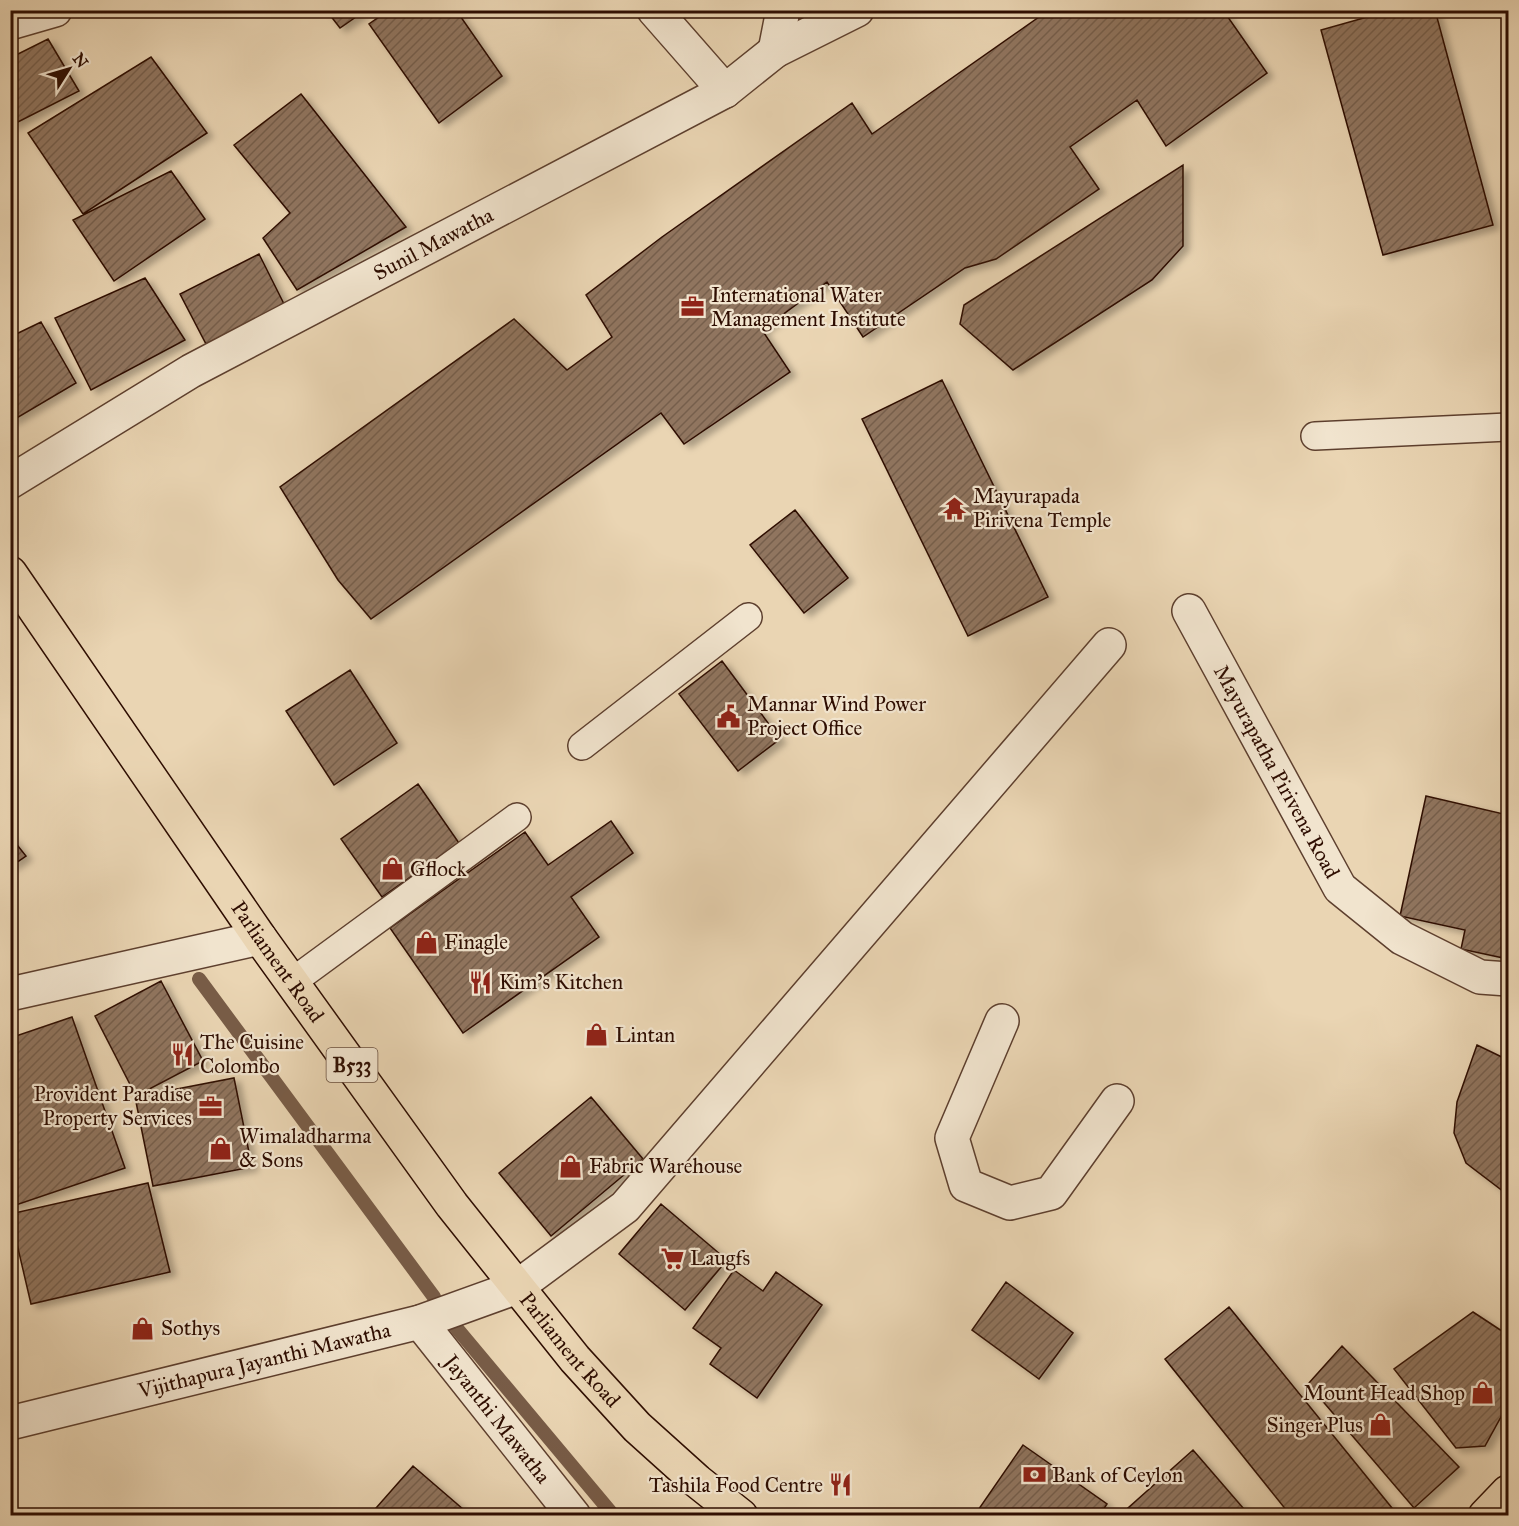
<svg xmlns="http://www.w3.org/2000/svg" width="1519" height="1526" font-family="'IM FELL Great Primer',serif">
<defs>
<pattern id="building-hatch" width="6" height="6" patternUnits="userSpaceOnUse" patternTransform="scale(1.5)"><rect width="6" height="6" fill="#90755e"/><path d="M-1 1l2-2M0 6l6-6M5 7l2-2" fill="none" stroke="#765e4b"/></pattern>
<filter id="shadow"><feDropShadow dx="6" dy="4" stdDeviation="3" flood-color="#0004"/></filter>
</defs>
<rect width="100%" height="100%" fill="#ead5b3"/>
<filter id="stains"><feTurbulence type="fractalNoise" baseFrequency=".00333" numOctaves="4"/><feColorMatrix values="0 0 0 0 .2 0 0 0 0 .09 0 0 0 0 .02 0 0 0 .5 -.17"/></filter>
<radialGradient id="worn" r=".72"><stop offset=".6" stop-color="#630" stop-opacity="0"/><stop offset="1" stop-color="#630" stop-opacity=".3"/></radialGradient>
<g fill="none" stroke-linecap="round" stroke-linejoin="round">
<path stroke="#785c47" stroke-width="14" d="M199,979L434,1297
M454,1325L614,1516"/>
</g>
<path fill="url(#building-hatch)" stroke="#2e0d01" stroke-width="1.5" filter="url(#shadow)" d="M326,10H366L340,28Z
M389,10H456L502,76L439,123L369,24Z
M1049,10H1223L1267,73L1166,146L1137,100L1070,147L1099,189L996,259L965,268L863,337L827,282L762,330L790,372L684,444L661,413L371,619L338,580L280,487L514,319L567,370L612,337L586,295L662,237L852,103L872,134Z
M1392,10H1435L1493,225L1383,255L1321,30Z
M48,39L79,91L10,126V58Z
M151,57L207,133L83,214L28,133Z
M301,94L406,227L297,290L263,238L290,213L234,145Z
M1183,165V246L1152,280L1013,370L960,324L964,305Z
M171,171L205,219L114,281L73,220Z
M259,254L285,306L206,344L180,294Z
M145,278L185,340L91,390L55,318Z
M41,322L76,383L10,422V337Z
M942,380L1048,597L968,636L862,419Z
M795,510L848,578L804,613L750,545Z
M722,661L780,739L738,771L679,694Z
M350,670L397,743L334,785L286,711Z
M418,784L459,843L382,897L341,839Z
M1426,796L1508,815V959L1461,949L1465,930L1400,916Z
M611,821L633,853L571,897L599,937L463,1033L390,928L525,832L548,865Z
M10,836L26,856L10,867Z
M161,981L203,1061L136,1096L95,1016Z
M72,1017L125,1168L10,1207V1038Z
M1477,1045L1508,1060V1195L1466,1163L1454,1133L1457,1102Z
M234,1078L252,1167L153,1186L135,1097Z
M591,1097L643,1159L551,1236L499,1173Z
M148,1183L170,1272L31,1304L10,1214Z
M661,1204L727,1260L685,1310L619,1254Z
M734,1270L763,1291L776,1272L822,1305L757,1398L710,1364L721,1348L693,1328Z
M1006,1282L1073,1333L1039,1379L972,1330Z
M1229,1307L1392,1508L1383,1516H1291L1165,1359Z
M1473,1312L1508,1335V1404L1485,1446L1456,1448L1394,1369Z
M1342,1346L1459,1467L1414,1508L1308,1384Z
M1023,1445L1107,1504L1099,1516H974Z
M1193,1450L1250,1516H1119Z
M413,1466L471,1516H369Z"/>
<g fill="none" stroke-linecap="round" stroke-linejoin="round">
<defs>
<path id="lane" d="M1315,436L1508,427
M582,746L748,617
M292,982L517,817"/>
<g id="street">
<path d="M654,10L725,91"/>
<path d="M10,23L55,10"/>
<path d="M775,51L783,10"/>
<path id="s1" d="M10,482L191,371L725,91L775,51L857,10"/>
<path id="s2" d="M1189,611L1340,888L1402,938L1480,977L1508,979"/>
<path d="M10,994L260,938"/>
<path d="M1002,1021L952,1138L966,1185L1010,1203L1051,1193L1117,1101"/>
<path id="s3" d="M420,1322L574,1516"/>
<path id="s4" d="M10,1423L420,1322L517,1287L625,1207L1109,645"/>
</g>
<g id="primary">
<path id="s5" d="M10,573L260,938L452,1205L575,1359L637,1427L697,1481L741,1516"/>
<path d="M1485,1516L1508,1492"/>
</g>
</defs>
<use href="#lane" stroke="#5d3f2e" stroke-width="30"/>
<use href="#street" stroke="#5d3f2e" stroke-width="36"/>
<use href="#primary" stroke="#2e0d01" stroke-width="36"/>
<use href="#lane" stroke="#f1e4ce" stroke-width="27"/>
<use href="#street" stroke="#f1e4ce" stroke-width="33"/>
<use href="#primary" stroke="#ead5b3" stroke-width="33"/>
</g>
<defs>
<symbol id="office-bare" viewBox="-9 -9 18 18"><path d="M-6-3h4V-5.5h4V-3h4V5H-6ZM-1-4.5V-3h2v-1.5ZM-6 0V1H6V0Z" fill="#8f2418" stroke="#f1e4ce" stroke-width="2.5" paint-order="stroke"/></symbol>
<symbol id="temple-bare" viewBox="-9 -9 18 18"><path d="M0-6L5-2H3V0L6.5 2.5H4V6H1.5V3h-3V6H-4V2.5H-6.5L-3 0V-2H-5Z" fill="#8f2418" stroke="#f1e4ce" stroke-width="2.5" paint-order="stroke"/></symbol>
<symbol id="civic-bare" viewBox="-9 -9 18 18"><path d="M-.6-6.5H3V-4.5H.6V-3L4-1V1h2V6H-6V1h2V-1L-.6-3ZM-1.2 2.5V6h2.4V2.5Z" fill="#8f2418" stroke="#f1e4ce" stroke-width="2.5" paint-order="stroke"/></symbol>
<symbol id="shop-bare" viewBox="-9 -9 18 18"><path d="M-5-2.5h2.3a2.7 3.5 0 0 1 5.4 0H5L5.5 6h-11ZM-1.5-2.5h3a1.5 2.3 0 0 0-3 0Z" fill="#8f2418" stroke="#f1e4ce" stroke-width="2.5" paint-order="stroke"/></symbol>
<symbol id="restaurant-bare" viewBox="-9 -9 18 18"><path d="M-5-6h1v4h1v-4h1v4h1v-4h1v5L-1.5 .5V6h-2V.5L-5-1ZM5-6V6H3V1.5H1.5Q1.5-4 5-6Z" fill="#8f2418" stroke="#f1e4ce" stroke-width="2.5" paint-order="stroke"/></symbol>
<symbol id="supermarket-bare" viewBox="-9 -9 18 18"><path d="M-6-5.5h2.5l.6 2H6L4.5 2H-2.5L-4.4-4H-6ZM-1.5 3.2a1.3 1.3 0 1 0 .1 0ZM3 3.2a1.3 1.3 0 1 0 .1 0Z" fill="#8f2418" stroke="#f1e4ce" stroke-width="2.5" paint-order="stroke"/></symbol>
<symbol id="bank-bare" viewBox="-9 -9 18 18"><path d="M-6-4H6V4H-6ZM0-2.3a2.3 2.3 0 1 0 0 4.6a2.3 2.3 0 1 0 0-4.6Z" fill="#8f2418" stroke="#f1e4ce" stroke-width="2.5" paint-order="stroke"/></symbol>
</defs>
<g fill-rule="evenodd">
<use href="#office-bare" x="676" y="290" width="33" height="33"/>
<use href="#temple-bare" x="938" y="492" width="33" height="33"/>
<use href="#civic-bare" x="712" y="700" width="33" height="33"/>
<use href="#shop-bare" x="376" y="852" width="33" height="33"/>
<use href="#shop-bare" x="410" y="926" width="33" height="33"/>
<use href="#restaurant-bare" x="464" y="966" width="33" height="33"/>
<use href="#shop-bare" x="580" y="1018" width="33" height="33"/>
<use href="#restaurant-bare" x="166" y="1038" width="33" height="33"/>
<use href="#office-bare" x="194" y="1090" width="33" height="33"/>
<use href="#shop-bare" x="204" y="1132" width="33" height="33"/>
<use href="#shop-bare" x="554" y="1150" width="33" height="33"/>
<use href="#supermarket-bare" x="656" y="1242" width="33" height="33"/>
<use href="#shop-bare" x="126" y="1312" width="33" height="33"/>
<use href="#shop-bare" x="1466" y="1376" width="33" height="33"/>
<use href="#shop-bare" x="1364" y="1408" width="33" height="33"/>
<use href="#bank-bare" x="1018" y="1458" width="33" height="33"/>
<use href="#restaurant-bare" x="824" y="1468" width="33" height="33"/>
</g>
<g text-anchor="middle" stroke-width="4.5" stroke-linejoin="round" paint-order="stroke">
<rect fill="#f1e4ce" stroke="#684e3e" stroke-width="1.5" x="326.5" y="1048" width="51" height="34" rx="4.5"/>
<g font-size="20" font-weight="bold" fill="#2e0d01">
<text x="352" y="1072">B533</text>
</g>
<g font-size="21" fill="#2e0d01" stroke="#f1e4ce">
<text dy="7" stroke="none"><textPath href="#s1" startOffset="486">Sunil Mawatha</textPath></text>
<text dy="7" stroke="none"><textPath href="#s2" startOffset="183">Mayurapatha Pirivena Road</textPath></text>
<text dy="7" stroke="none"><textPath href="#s5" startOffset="472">Parliament Road</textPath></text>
<text dy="7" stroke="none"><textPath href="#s5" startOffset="958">Parliament Road</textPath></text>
<text dy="7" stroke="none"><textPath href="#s4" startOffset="262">Vijithapura Jayanthi Mawatha</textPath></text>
<text dy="7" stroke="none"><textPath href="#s3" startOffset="124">Jayanthi Mawatha</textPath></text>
</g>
<g font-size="21" fill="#2e0d01" stroke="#f1e4ce" text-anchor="start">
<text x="711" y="302">International Water<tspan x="711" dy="24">Management Institute</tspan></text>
<text x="973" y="503">Mayurapada<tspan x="973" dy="24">Pirivena Temple</tspan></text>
<text x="747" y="711">Mannar Wind Power<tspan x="747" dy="24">Project Office</tspan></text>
<text x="410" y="876">Gflock</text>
<text x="444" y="949">Finagle</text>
<text x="499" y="989">Kim's Kitchen</text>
<text x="615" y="1042">Lintan</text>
<text x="200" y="1049">The Cuisine<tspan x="200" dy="24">Colombo</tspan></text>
<text x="192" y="1101" text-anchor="end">Provident Paradise<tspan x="192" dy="24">Property Services</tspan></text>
<text x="239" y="1143">Wimaladharma<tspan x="239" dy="24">&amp; Sons</tspan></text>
<text x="589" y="1173">Fabric Warehouse</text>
<text x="690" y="1265">Laugfs</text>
<text x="161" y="1335">Sothys</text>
<text x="1465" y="1400" text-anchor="end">Mount Head Shop</text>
<text x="1363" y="1432" text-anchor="end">Singer Plus</text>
<text x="1052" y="1482">Bank of Ceylon</text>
<text x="823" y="1492" text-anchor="end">Tashila Food Centre</text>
</g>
</g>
<rect width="1519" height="1526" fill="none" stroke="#ead5b3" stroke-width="36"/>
<rect x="12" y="12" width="1495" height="1502" fill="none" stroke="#2e0d01" stroke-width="3"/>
<rect x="18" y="18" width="1483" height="1490" fill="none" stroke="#2e0d01" stroke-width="1.5"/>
<g transform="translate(69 69) rotate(53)" stroke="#f1e4ce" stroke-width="4.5" paint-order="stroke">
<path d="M0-4.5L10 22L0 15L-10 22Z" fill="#2e0d01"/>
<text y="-9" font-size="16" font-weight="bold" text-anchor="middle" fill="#2e0d01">N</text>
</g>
<rect width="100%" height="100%" filter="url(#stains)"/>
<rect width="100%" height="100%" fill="url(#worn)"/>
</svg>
